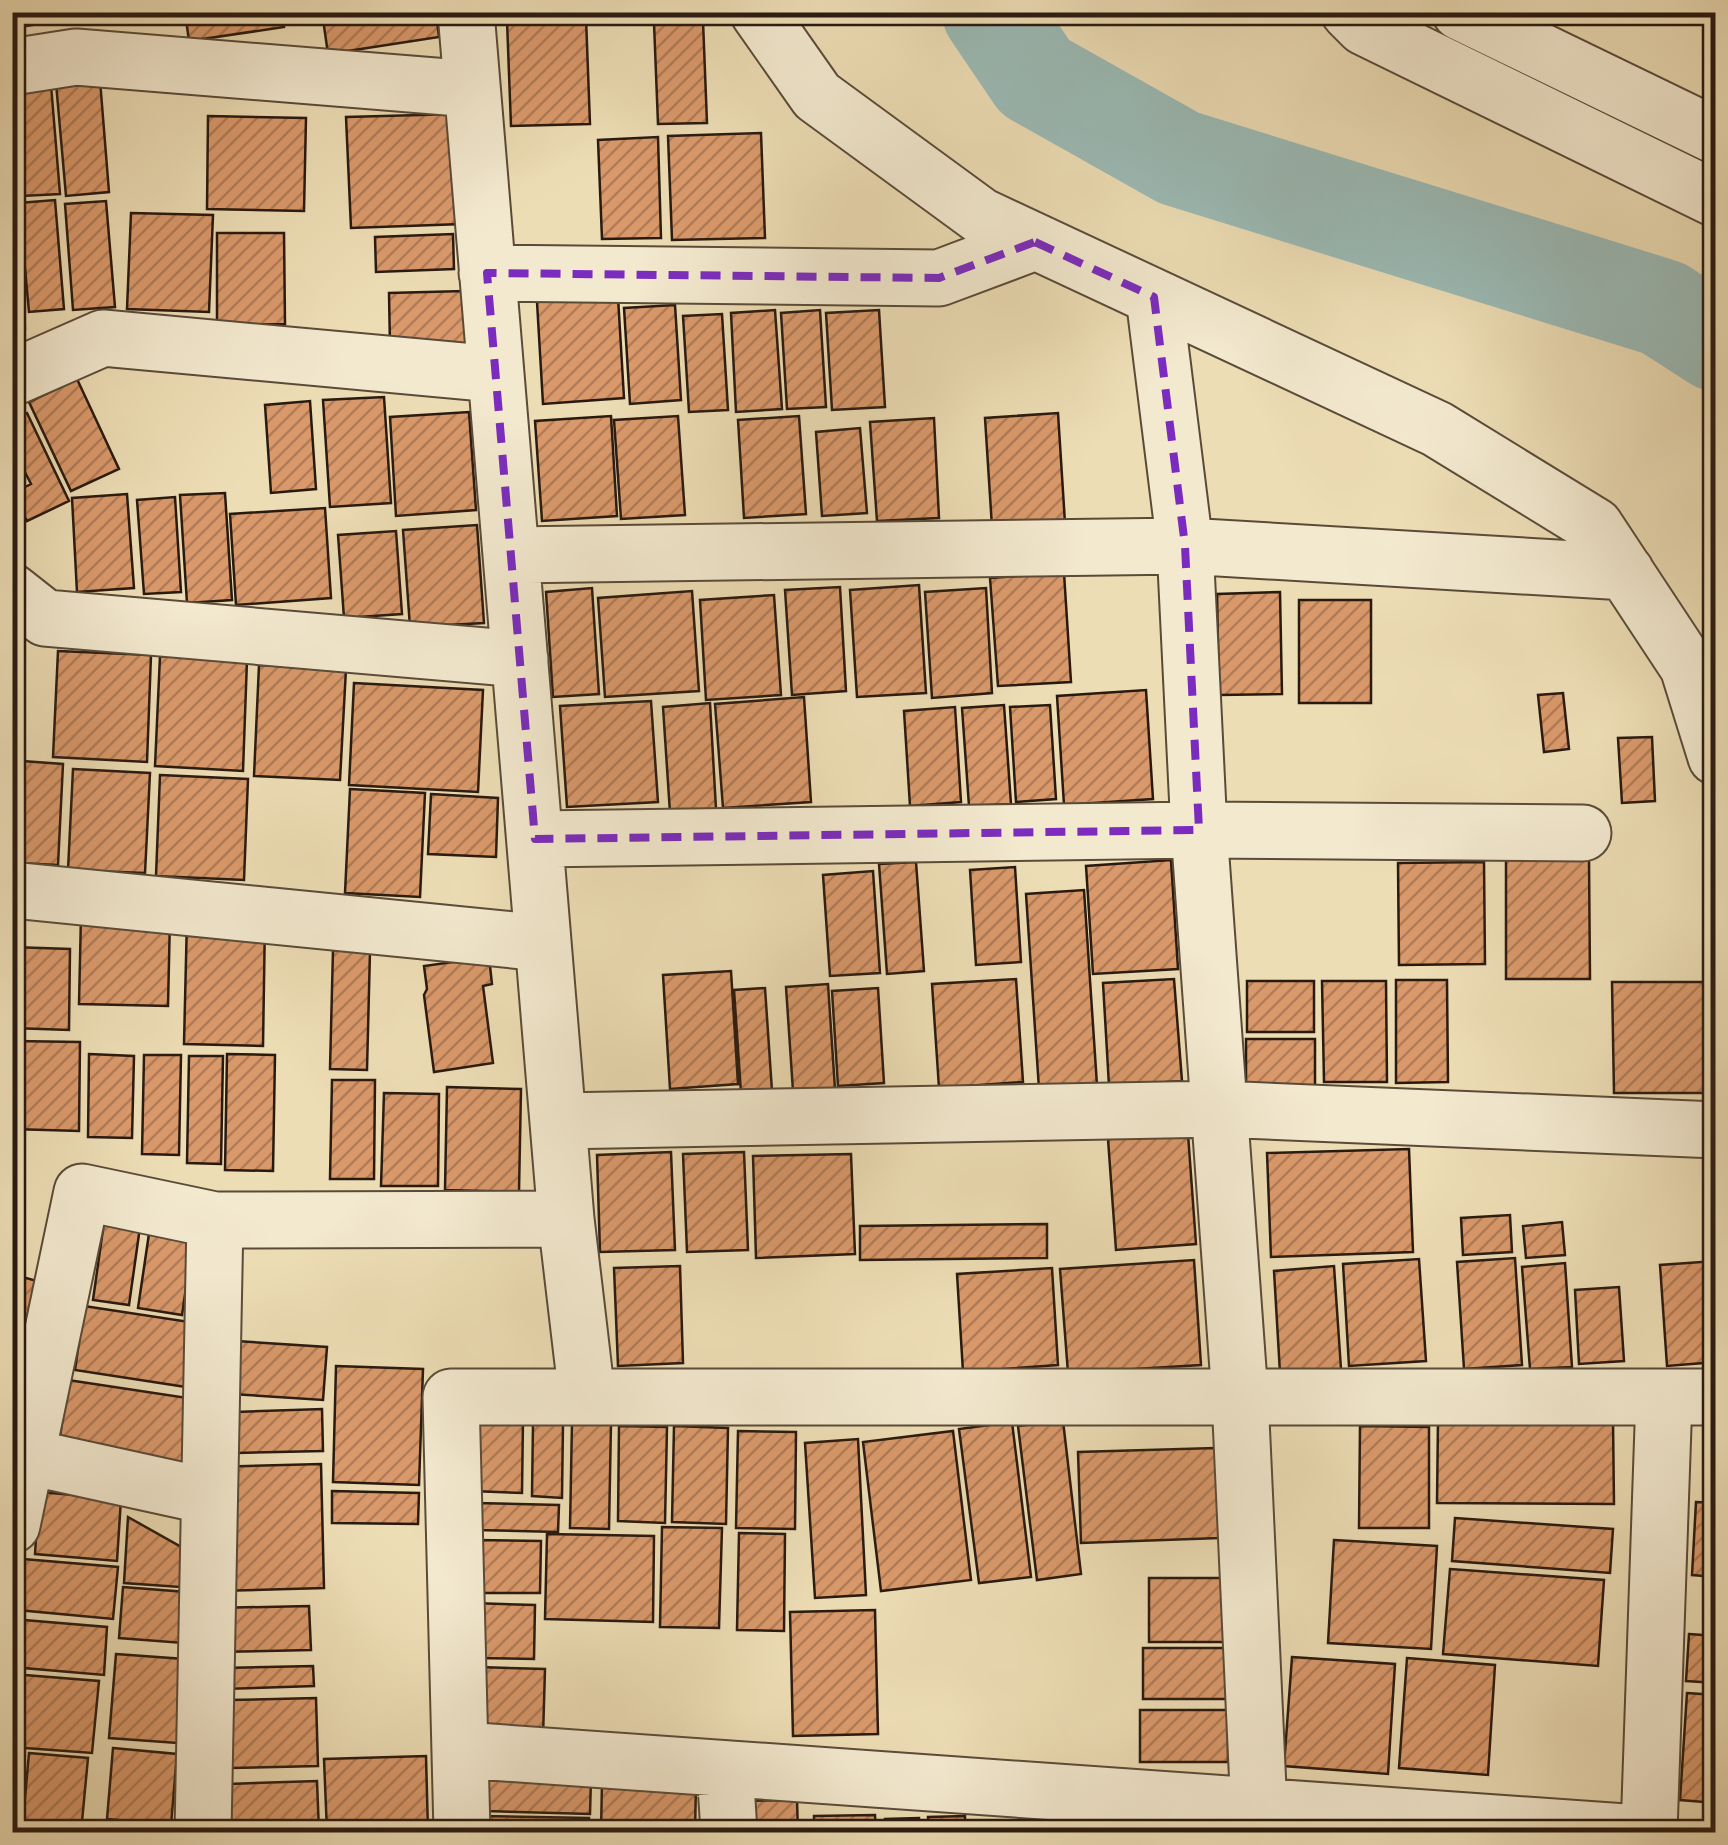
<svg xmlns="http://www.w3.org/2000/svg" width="1728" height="1845" font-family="'IM FELL DW Pica',serif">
<defs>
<pattern id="building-hatch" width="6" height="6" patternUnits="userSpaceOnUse" patternTransform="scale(2.5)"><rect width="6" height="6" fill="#da996b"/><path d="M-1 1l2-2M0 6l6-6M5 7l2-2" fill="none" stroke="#b17c57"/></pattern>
</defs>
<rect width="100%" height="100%" fill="#edddb5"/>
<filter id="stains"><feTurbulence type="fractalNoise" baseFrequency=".002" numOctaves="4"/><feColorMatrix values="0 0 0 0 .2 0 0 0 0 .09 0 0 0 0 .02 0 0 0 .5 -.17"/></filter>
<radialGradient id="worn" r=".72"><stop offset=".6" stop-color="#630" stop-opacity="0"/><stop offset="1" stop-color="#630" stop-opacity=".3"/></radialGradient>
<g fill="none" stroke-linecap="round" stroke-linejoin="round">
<path stroke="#9bbab5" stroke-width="98" d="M991,12L1035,77L1179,158L1663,308L1716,342"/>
</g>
<path fill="url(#building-hatch)" stroke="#291a10" stroke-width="2.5" d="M12,12H121L12,28Z
M185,12H282L284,27L189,41Z
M322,12H436L439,37L328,54Z
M586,18L590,124L511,126L507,21Z
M703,21L707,123L658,124L654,23Z
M100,80L109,192L66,196L56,83Z
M51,85L60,194L22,196L13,88Z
M458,114L462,224L351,228L346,117Z
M208,116L306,118L304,211L207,209Z
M761,133L765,238L672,240L668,136Z
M658,137L661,238L602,239L598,140Z
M55,200L64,309L29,312L19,203Z
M106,201L115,307L73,310L65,204Z
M131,213L213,215L209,312L127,309Z
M217,233H284L285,324L217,325Z
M453,234L454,269L376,272L375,237Z
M12,255L23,284L25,329L12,336Z
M464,291L467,345L390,347L389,293Z
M618,297L624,398L543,404L537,302Z
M675,305L681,400L630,404L624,308Z
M775,310L782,409L736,412L731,313Z
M820,310L826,407L787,409L781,313Z
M879,310L885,407L832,410L826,313Z
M722,314L728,410L689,412L683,316Z
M77,379L119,469L71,491L29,402Z
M384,397L391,503L330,507L323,400Z
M310,401L316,489L271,493L265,405Z
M469,412L476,510L396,516L390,417Z
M27,413L69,501L27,521L13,493L31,484L12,447V419Z
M1058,413L1065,523L992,527L985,418Z
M611,416L617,516L542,521L535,421Z
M678,416L685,515L621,519L614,420Z
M799,416L806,514L744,518L738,420Z
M934,418L939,518L877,521L870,422Z
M860,428L867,513L822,516L816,432Z
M225,493L232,600L187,603L180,495Z
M127,494L134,588L77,592L72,498Z
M175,497L181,592L144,594L137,500Z
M325,508L331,598L236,605L230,514Z
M477,525L484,623L410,627L403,530Z
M396,531L402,614L344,618L338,535Z
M1064,573L1071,682L998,686L990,578Z
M919,585L926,693L857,697L850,590Z
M840,587L846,691L792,695L785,590Z
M592,588L599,694L553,697L546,592Z
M986,588L992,693L932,698L925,592Z
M692,591L699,691L605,697L598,598Z
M1280,592L1282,694L1219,695L1217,594Z
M774,595L781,695L706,700L700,600Z
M1299,600H1371V703H1299Z
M58,651L151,655L147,762L53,757Z
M160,656L247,660L243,771L155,766Z
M259,665L346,669L340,780L254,776Z
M354,683L483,690L478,792L349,785Z
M1146,690L1153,799L1064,805L1057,696Z
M1563,693L1569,749L1544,752L1538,695Z
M804,697L811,802L723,808L715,704Z
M651,701L658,802L567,807L560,706Z
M710,703L716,809L670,813L663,707Z
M1004,705L1011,804L969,806L962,708Z
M1050,705L1056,799L1016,802L1010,707Z
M955,707L961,802L910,806L904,711Z
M1652,737L1655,801L1622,803L1618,738Z
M22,761L63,764L58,865L18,863Z
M73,769L150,773L145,873L68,870Z
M160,775L248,779L244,880L156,876Z
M350,789L425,793L420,897L345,893Z
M431,794L498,798L496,857L428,854Z
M1506,858H1589L1590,979H1506Z
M1171,860L1178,969L1093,974L1086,866Z
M916,862L924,971L887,974L879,864Z
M1484,862L1485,964L1399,965L1398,863Z
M1015,867L1021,962L976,965L970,870Z
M873,871L880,973L830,976L823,875Z
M1084,890L1097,1085L1039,1089L1026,894Z
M81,915L170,917L168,1006L79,1004Z
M187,918L265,919L263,1046L184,1044Z
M12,947L70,949L69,1030L12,1028Z
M333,950L370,951L367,1070L330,1069Z
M489,957L492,984L483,986L493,1063L434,1072L424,995L427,989L424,966Z
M731,971L738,1084L670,1089L663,975Z
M1016,979L1023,1082L939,1088L932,984Z
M1174,979L1182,1081L1109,1086L1103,983Z
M1396,980H1447L1448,1082L1396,1083Z
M1247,981H1314V1032H1247Z
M1322,981H1386L1387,1082H1324Z
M1612,982H1711L1712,1093H1614Z
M828,984L835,1089L793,1091L786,987Z
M765,988L772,1091L741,1093L734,990Z
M878,988L884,1083L838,1086L832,991Z
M1246,1039H1315V1090H1246Z
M14,1041L80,1042L79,1131L12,1129Z
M89,1054L134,1056L132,1138L88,1137Z
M227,1054L275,1055L273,1171L225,1170Z
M144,1055H181L179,1155L142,1154Z
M189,1056H223L221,1164L187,1163Z
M332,1080H375L374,1179H330Z
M447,1087L521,1089L519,1192L445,1190Z
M384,1093L439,1094L438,1186H381Z
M1188,1134L1196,1244L1116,1250L1108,1139Z
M1409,1149L1413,1252L1271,1257L1267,1153Z
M671,1152L675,1250L600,1252L597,1155Z
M744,1152L748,1250L687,1252L683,1154Z
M851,1154L855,1254L756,1258L753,1156Z
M1510,1215L1512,1252L1463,1255L1461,1218Z
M104,1222L140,1227L129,1305L93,1300Z
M1562,1222L1565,1255L1526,1258L1523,1226Z
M1047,1224V1258L860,1260V1226Z
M150,1227L194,1233L182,1315L138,1308Z
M1515,1258L1522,1365L1464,1369L1457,1262Z
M1419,1259L1426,1361L1349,1366L1343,1264Z
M1194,1260L1201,1365L1068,1373L1060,1269Z
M1715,1261L1716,1362L1667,1366L1660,1265Z
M1565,1263L1572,1367L1530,1369L1522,1267Z
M680,1266L683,1363L618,1366L614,1268Z
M1334,1266L1341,1369L1280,1373L1274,1271Z
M1052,1268L1058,1365L963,1372L957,1274Z
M12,1274L37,1281L17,1355L12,1354Z
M1619,1287L1624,1361L1579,1364L1575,1290Z
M84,1306L196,1323L186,1387L75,1370Z
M236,1341L327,1347L323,1400L232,1394Z
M336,1366L423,1369L419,1485L333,1482Z
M68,1380L194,1399L184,1463L59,1444Z
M322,1409L323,1451L237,1453L236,1412Z
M474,1419L523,1420L522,1493L472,1491Z
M1438,1420L1613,1421L1614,1504L1437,1503Z
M1710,1420L1716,1421V1496L1705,1495Z
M1063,1421L1081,1574L1037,1580L1018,1426Z
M572,1422L611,1423L609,1529L570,1528Z
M1012,1422L1031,1577L979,1583L959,1429Z
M533,1423H563L562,1498L532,1496Z
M619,1426L667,1427L665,1523L618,1521Z
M674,1426L728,1428L726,1524L672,1522Z
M1360,1426L1429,1427V1528H1359Z
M738,1431L796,1432L795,1529L736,1528Z
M953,1431L971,1580L881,1591L863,1442Z
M858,1439L866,1595L815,1598L805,1443Z
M1215,1448L1219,1538L1081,1543L1078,1452Z
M321,1464L324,1588L217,1591L213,1467Z
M332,1491L419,1493L418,1524L332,1523Z
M39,1492L121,1499L117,1561L35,1554Z
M1696,1502L1716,1503V1577L1692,1575Z
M476,1503L559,1505L558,1532L476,1530Z
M128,1517L183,1548L180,1587L124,1583Z
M1455,1518L1613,1529L1610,1573L1452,1561Z
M662,1527L722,1528L719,1628L660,1627Z
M739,1533L785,1534L784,1631L737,1630Z
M547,1534L654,1536L653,1622L545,1619Z
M475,1540L541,1541L540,1593H473Z
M1334,1540L1437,1546L1431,1649L1328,1643Z
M23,1559L118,1567L113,1619L18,1610Z
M1450,1569L1604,1580L1598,1666L1443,1654Z
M1149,1578H1223L1224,1642H1149Z
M123,1587L186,1592L183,1643L119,1638Z
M472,1603L535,1605L534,1659L471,1658Z
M309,1606L311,1650L216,1652L214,1608Z
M875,1610L878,1734L793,1736L790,1612Z
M12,1619L107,1627L104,1675L12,1667Z
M1689,1634L1716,1636V1683L1686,1681Z
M1143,1648H1230V1699H1143Z
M116,1654L184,1659L177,1743L109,1738Z
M1292,1657L1395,1664L1388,1774L1284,1766Z
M1407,1658L1495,1665L1488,1775L1399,1768Z
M313,1666L314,1686L222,1689V1668Z
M478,1667L545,1669L543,1737L476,1736Z
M12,1674L99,1681L92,1753L12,1747Z
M1687,1693L1716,1695V1803L1680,1800Z
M316,1698L318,1766L231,1768L230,1700Z
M1140,1710H1228V1762H1140Z
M113,1748L177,1754L171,1825L107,1819Z
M29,1753L88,1758L81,1832H22Z
M12,1756H20L13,1832H12Z
M426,1756L428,1832H327L324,1759Z
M487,1775L591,1778L590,1814L486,1811Z
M317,1781L319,1832H230L228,1784Z
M602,1782L696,1784L695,1832H601Z
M797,1800L798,1832H736L735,1801Z
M875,1815L876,1832H814V1816Z
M483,1816L589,1818V1832H482Z
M965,1816V1832H929L928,1817Z
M919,1818L920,1832H885V1819Z
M1052,1825L1138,1827V1832H1052Z
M1143,1825L1244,1832H1143Z"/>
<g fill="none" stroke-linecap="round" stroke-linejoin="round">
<defs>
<path id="street" d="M466,12L566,1219L587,1397
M758,12L817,96L981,216L1437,429L1595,526L1688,667L1716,757
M1349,12L1364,27L1716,199
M1460,12L1716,136
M12,67L76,57L472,89
M487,273L939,278L1035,242
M1154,297L1185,546L1199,830L1240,1397L1260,1832
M12,378L103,338L495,374
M511,555L1185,546L1626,572
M12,592L45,618L520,659
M535,839L1199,830L1583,833
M12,890L543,943
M558,1121L1219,1109L1716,1130
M29,1457L207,1496
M12,1525L82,1192L215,1220L566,1219
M462,1750L1625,1832
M725,1769L729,1832
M203,1832L215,1220
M462,1832L451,1397H1716
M1649,1832L1664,1397"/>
</defs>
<use href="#street" stroke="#5a4b39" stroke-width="59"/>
<use href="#street" stroke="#f3e9cf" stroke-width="55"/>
</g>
<path fill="none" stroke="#7b2cbf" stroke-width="8" stroke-dasharray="20 12" stroke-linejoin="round" d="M1035,242L1154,297L1185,546L1199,830L535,839L487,273L939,278Z"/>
<rect width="1728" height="1845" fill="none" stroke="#edddb5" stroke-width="50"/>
<rect x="15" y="15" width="1698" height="1815" fill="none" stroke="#291a10" stroke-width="5"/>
<rect x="25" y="25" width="1678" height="1795" fill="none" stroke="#291a10" stroke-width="2.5"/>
<rect width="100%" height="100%" filter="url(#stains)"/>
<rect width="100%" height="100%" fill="url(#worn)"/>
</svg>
